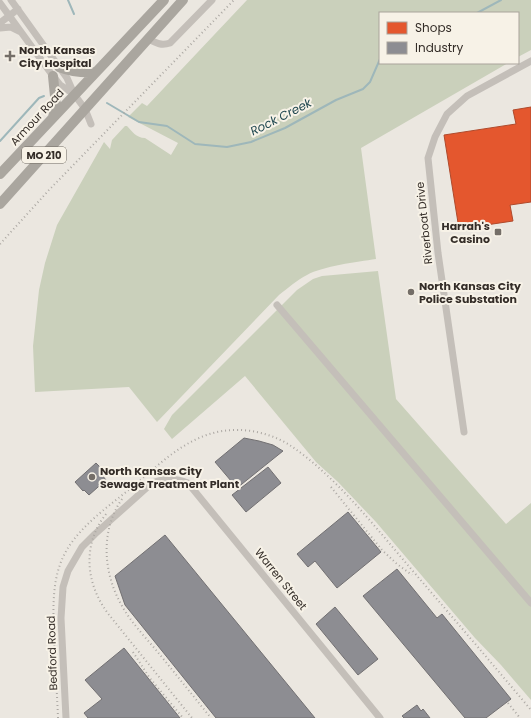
<svg xmlns="http://www.w3.org/2000/svg" width="531" height="718" font-family="Poppins,sans-serif">
<rect width="100%" height="100%" fill="#ebe7e0"/>
<path fill="#cad0bb" d="M247,0H531V50L518,57V13H380V63H508L361,148L376,259C357,262 323,266 307,275C297,280 288,288 279,295L157,422L129,387L35,392L33,346L39,290L45,263L57,225L104,142L110,149L112,140L125,126H127C132,131 136,138 145,138L171,155L178,143L128,117L142,103L147,106Z
M378,271L396,399L506,524L531,503V700L501,665L475,638L376,522L338,482L316,462L245,376L172,439L164,429L172,415L297,290L313,279L322,276Z"/>
<path fill="#e4572e" stroke="#af4a2c" d="M531,107V202L510,205L513,221L459,229L444,135L516,124L513,110Z"/>
<path fill="#8d8d92" stroke="#727072" d="M244,438L259,441L273,445L283,451L237,488L215,462Z
M96,463L105,472L102,475L106,480L89,495L84,490L83,491L75,482Z
M268,467L281,483L246,512L232,495Z
M348,512L381,552L337,588L315,561L308,567L297,554Z
M165,535L315,718H216L125,605L115,576Z
M397,569L437,618L442,614L511,699L486,718H465L363,596Z
M335,607L378,659L358,675L316,624Z
M124,648L180,718H88L84,713L102,699L85,680Z
M417,705L421,711L423,709L430,718H404L402,716Z"/>
<g fill="none" stroke-linecap="round" stroke-linejoin="round">
<path stroke="#9eb7ba" stroke-width="2" d="M68,0L74,14
M477,13L501,0
M107,103L139,122L167,126L195,144L227,147L251,142L285,128L336,100L363,89L370,82L380,59
M0,141L39,98L44,96"/>
<path stroke="#c4bfb9" stroke-width="7" d="M11,0L67,78L74,94L85,109L91,124
M0,3L53,76L60,85L74,94
M0,23L18,9
M0,28L11,27L19,31
M148,39C156,43 161,46 170,43L212,0
M277,305L531,603
M464,432L438,253L428,158L435,137L447,114L467,96L531,61
M66,718L61,618L63,587L68,571L82,547L95,534L152,483C165,478 175,478 188,483L380,718"/>
<path stroke="#aaa69f" stroke-width="10" d="M59,67C72,72 82,73 96,72
M53,76L56,106L53,117
M0,174L164,0
M0,204L183,0"/>
<path stroke="#aca8a3" stroke-width="2" stroke-dasharray="1 3" stroke-linecap="butt" d="M0,244L49,190L234,0
M331,487L382,550L397,564L412,575
M122,499C100,531 103,573 122,606C132,624 148,640 161,656C178,677 194,697 211,718
M106,514C81,546 86,586 110,616L192,718
M133,652L149,677L183,718
M508,703L520,718
M58,718C57,691 55,665 54,638C53,604 51,570 72,542C88,520 114,502 135,485C165,459 195,429 238,430C256,430 276,436 291,446C333,474 373,524 406,563C448,612 490,661 531,710"/>
</g>
<g fill="#746e68" stroke="#f7f2e7" stroke-width="1.5">
<path d="M8 50h4v4h4v4h-4v4h-4v-4h-4v-4h4z"/>
<rect x="494" y="228" width="8" height="8" rx="2"/>
<circle cx="411" cy="292" r="4"/>
<circle cx="92" cy="477" r="4"/>
</g>
<g text-anchor="middle" stroke-width="4" stroke-linejoin="round" paint-order="stroke">
<rect fill="#f7f2e7" stroke="#6e6861" stroke-width="1" x="22" y="147" width="44" height="16" rx="3"/>
<g font-size="10" font-weight="bold" fill="#342d28">
<text x="44" y="159">MO 210</text>
</g>
<g font-size="11" font-weight="bold" fill="#342d28" stroke="#f7f2e7" text-anchor="start">
<text x="19" y="54">North Kansas<tspan x="19" dy="13">City Hospital</tspan></text>
<text x="490" y="230" text-anchor="end">Harrah's<tspan x="490" dy="13">Casino</tspan></text>
<text x="419" y="290">North Kansas City<tspan x="419" dy="13">Police Substation</tspan></text>
<text x="100" y="475">North Kansas City<tspan x="100" dy="13">Sewage Treatment Plant</tspan></text>
</g>
<g font-size="11" fill="#342d28" stroke="#f7f2e7">
<text transform="translate(37 117) rotate(-47)" y="4">Armour Road</text>
<text transform="translate(424 223) rotate(-96)" y="4">Riverboat Drive</text>
<text transform="translate(281 579) rotate(51)" y="4">Warren Street</text>
<text transform="translate(52 653) rotate(-92)" y="4">Bedford Road</text>
</g>
<g font-size="12" font-style="italic" fill="#224951" stroke="#f7f2e7">
<text transform="translate(281 117) rotate(-27)" y="4">Rock Creek</text>
</g>
</g>
<rect x="379" y="12" width="140" height="52" fill="#f7f2e7" stroke="#a9a39b"/>
<rect x="387" y="22" width="20" height="12" fill="#e4572e" stroke="#a9a39b"/>
<text x="415" y="32" font-size="12" fill="#342d28">Shops</text>
<rect x="387" y="42" width="20" height="12" fill="#8d8d92" stroke="#a9a39b"/>
<text x="415" y="52" font-size="12" fill="#342d28">Industry</text>
</svg>
